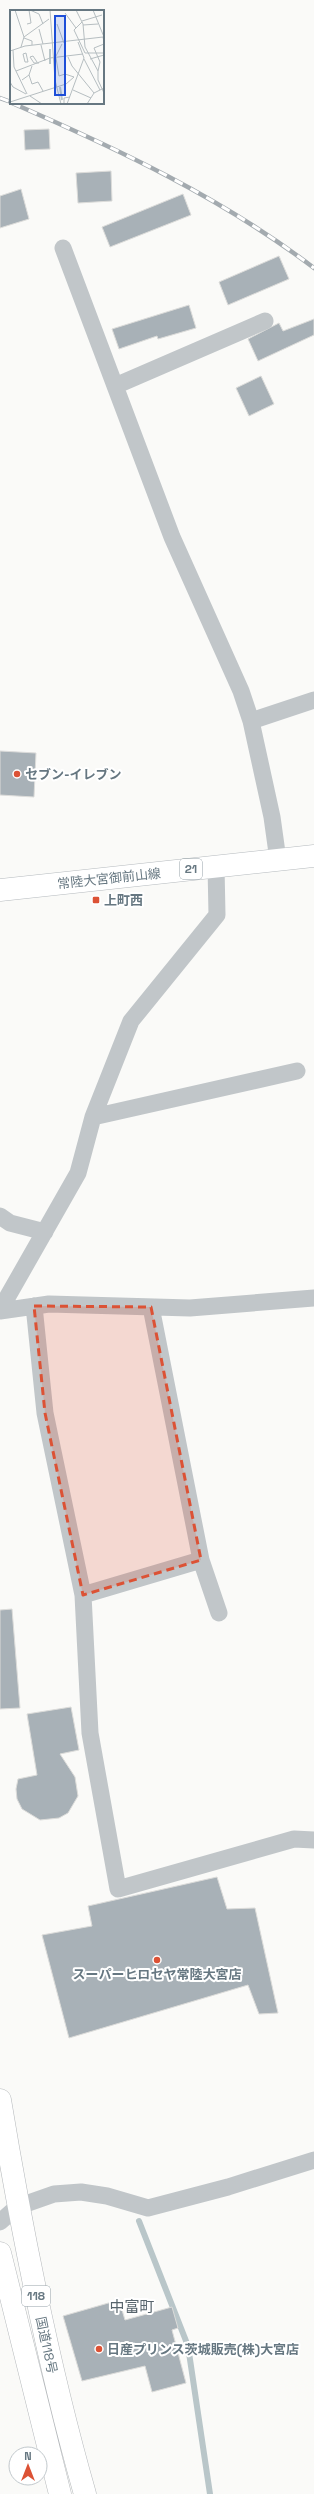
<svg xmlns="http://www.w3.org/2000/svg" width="314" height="2494" font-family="'Space Grotesk','Noto Sans JP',sans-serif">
<rect width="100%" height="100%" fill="#fafaf8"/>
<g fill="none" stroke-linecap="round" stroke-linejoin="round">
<path stroke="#b9c6c9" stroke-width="6" d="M139,2221L188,2346L210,2494"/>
</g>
<path fill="#a8b1b7" stroke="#dcdcda" d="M49,129L50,149L25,150L24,130Z
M111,171L112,201L78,203L76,173Z
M21,189L29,219L0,228V196Z
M183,194L191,215L110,247L102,227Z
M279,256L289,279L228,305L219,282Z
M189,305L196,328L158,339L157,336L119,349L112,329Z
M314,319V335L258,361L248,339L279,323L283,331Z
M261,376L274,404L249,416L236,388Z
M0,751L36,753L34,797L0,795Z
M12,1609L20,1708L0,1709V1610Z
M71,1707L79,1750L60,1754L75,1777L78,1796L68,1813L59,1818L40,1820L22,1809L17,1799L16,1789L18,1779L37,1775L27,1714Z
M217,1877L227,1909L255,1908L278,2013L259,2014L248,1985L69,2038L42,1935L92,1926L88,1906Z
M119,2300L125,2320L172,2307L178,2328L172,2330L186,2383L152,2392L145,2366L82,2381L63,2316Z"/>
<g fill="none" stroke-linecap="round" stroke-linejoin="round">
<defs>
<path id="primary" d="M0,890L314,856"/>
<path id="trunk" d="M0,2100C22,2233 48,2365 85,2494
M0,2253L60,2494"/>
</defs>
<use href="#primary" stroke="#b5babe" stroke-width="23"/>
<use href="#trunk" stroke="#b5b9bc" stroke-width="23"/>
<path stroke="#c1c6c9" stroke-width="17" d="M63,248L172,537L241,691L251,721L272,817L278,860
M115,386L265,321
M251,721L314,700
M93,1117L297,1071
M0,1216L10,1223L45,1232
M34,1306L45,1413L83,1595L90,1733L118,1889L294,1839L314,1840
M151,1307L201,1560L219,1613
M0,1310L78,1173L93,1117L131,1021L217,915L216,866
M0,1311L49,1304L190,1308L314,1298
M83,1595L201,1560
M0,2222L17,2207L54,2194L81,2192L107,2196L148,2208L228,2187L314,2160"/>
<use href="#primary" stroke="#fff" stroke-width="22"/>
<use href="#trunk" stroke="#fff" stroke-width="22"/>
<defs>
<path id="rail" d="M0,98L11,102
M12,103C118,149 222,198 314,268"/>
</defs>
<use href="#rail" stroke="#a3aaaf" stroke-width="4.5"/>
<use href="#rail" stroke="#fff" stroke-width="3" stroke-dasharray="9" stroke-linecap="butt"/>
</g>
<path fill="#dc5235" fill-opacity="0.2" stroke="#dc5235" stroke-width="3" stroke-dasharray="8 5" stroke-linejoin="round" d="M34,1306L151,1307L201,1560L83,1595L45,1413Z"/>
<g fill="#dc5235" stroke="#fff" stroke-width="1.5">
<circle cx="17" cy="774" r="4"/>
<rect x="92" y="896" width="8" height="8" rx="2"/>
<circle cx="157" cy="1960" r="4"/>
<circle cx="99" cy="2349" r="4"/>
</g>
<g text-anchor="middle" stroke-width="4" stroke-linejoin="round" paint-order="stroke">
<g fill="#fff" stroke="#94a0a7" stroke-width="1">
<rect x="180" y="859" width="22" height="20" rx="3"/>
<rect x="22" y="2286" width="28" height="20" rx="3"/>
</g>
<g font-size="12" font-weight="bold" fill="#667781">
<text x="191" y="873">21</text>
<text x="36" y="2300">118</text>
</g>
<g font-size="13" font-weight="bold" fill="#667781" stroke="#fff" text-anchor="start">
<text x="25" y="779">セブン-イレブン</text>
<text x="104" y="905">上町西</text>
<text x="157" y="1979" text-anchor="middle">スーパーヒロセヤ常陸大宮店</text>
<text x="107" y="2354">日産プリンス茨城販売(株)大宮店</text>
</g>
<g font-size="13" fill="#667781" stroke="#fff">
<text transform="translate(109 878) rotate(-6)" y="5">常陸大宮御前山線</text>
<text transform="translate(47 2345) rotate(78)" y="5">国道118号</text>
</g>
<g font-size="15" fill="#58656d" stroke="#fff">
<text x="132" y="2312">中富町</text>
</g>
</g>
<g transform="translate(10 10)">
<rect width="94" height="94" fill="#fafaf8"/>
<path fill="none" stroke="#b9c6c9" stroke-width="2" d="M40,54V39M50,77L52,90"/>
<path fill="none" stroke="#b6bec1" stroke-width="1" d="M5,0L14,27L11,37M20,0L29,4L33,14M40,0L45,70L51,94M66,0L73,14L75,37L88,61V70L94,83M83,0L94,27M55,3L66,18M72,11L92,5M72,12L64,20L75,43H94M17,14L21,13L19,0M47,14L54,33M73,15L88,14M29,19L33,34M14,27L39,9M14,28L22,31V35M31,35L35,51M3,40L4,57L17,84M0,41L15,36L93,27L94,32M16,43L18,52H15L13,44ZM58,47L62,56L84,83M45,48L52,34M46,48L49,66L55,64L64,67M74,49L90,80M80,49L94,45M27,52L23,46L20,47L24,53H29M6,61L40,48L73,44M88,61L90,52L84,38L94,34M19,65L22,74L28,72L33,81M12,70L19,65L22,56M0,72L3,77L16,84M63,80L81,88M20,86L32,94M0,92L56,74L64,67M57,94L74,48L68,32M57,94H54V88L60,87M77,94L84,83L94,78"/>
<path fill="#1d4ed8" fill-opacity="0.15" stroke="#1d4ed8" stroke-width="2" d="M45,6H55V85H45Z"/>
<rect width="94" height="94" fill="none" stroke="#667781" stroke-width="2"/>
</g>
<g transform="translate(28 2466)"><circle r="19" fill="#ffffff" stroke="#c2c9cd"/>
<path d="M0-3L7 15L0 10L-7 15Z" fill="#dc5235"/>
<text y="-6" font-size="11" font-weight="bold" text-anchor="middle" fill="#667781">N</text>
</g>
</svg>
